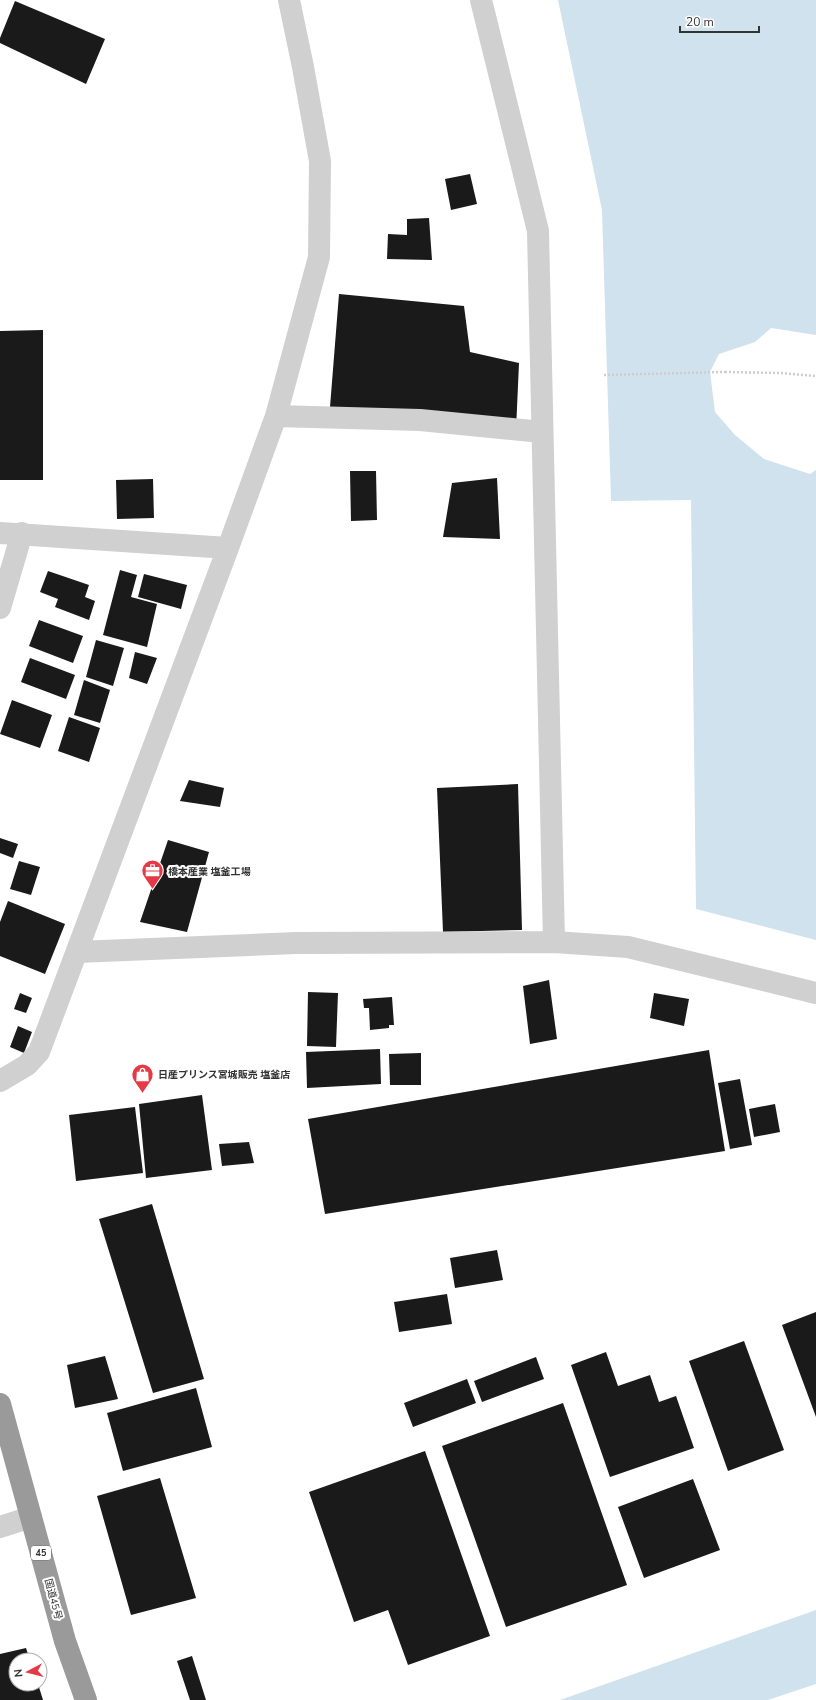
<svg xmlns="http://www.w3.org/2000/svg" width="816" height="1700" font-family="'Nunito Sans','Noto Sans JP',sans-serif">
<rect width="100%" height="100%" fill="#fff"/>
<path fill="#cfe2ee" d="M558,0H816V335L771,328L755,342L719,354L710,372L715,412L735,435L764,459L810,474L816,470V940L696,909L691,500L611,501L602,210Z
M816,1610V1684L768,1700H560Z"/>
<path fill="#1a1a1a" d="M15,1L105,39L86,84L0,43V38Z
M470,174L477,204L451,210L445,179Z
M429,218L432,260L387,259L388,234L407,235V219Z
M339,294L464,306L470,352L519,363L516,430L330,407Z
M43,330V480H0V331Z
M350,471H376L377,520L351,521Z
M497,478L500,539L443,537L452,483Z
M153,479L154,518L117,519L116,480Z
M120,570L137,575L131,597L157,604L147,647L103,635Z
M48,571L89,585L85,597L95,601L89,620L55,607L58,599L40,592Z
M144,574L187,585L181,609L138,597Z
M39,620L83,636L73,663L29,646Z
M96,640L124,648L113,686L86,677Z
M135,652L157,658L147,684L129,678Z
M30,658L75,675L66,699L21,682Z
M84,680L110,690L100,723L74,715Z
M12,700L52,715L40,748L0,734Z
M69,717L100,728L89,762L58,751Z
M189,780L224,788L220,807L180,801Z
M518,784L522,930L443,932L437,788Z
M0,838L18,844L13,858L0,853Z
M168,840L209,852L187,932L140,922Z
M19,861L40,867L31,895L10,889Z
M8,901L65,924L45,974L0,956V922Z
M549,980L557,1039L530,1044L523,986Z
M308,992L338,993L336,1047L307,1046Z
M20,993L32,998L26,1013L14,1009Z
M654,993L689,999L684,1026L650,1018Z
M392,997L394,1025H389V1028L370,1030L369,1008H364L363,999Z
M18,1026L32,1032L24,1053L10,1047Z
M380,1049L381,1084L307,1088L306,1052Z
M709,1050L725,1151L325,1214L308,1119Z
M421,1053V1085H390L389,1054Z
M740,1079L752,1145L730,1149L718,1083Z
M202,1095L212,1170L146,1178L139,1104Z
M775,1104L780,1132L754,1137L749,1109Z
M135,1107L143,1173L76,1181L69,1115Z
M249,1142L254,1163L222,1166L219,1144Z
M152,1204L204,1379L153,1393L99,1219Z
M497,1250L503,1280L455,1288L450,1258Z
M447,1294L452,1324L399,1332L394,1302Z
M816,1312V1417L782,1325Z
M744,1341L784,1450L728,1471L689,1361Z
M606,1352L618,1386L650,1375L659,1402L676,1396L694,1448L610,1477L571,1365Z
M105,1356L118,1399L75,1408L67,1365Z
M536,1357L544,1379L482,1402L474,1381Z
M467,1379L476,1403L413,1427L404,1403Z
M196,1388L212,1447L123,1471L107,1413Z
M563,1403L627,1585L506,1627L442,1446Z
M425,1451L490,1636L408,1665L388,1610L354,1622L309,1492Z
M160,1478L196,1598L131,1615L97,1496Z
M693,1479L720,1550L644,1578L618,1507Z
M26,1648L30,1660H16V1684H38L43,1700H0V1654Z
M192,1656L206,1700H190L177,1661Z"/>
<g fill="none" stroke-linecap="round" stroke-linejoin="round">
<path stroke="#cdcdcd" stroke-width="2.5" stroke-dasharray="2 2" stroke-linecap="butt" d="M725,372L780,373L816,376
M604,375L725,372"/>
<path stroke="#d0d0d0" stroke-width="22" d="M481,0L538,231L554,942
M276,416L420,420L542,432
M0,533L228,548
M0,608L22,533
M77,952L296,943L554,942L628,947L816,993
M0,1081L27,1065L39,1052L228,548L276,416L319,257L320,161L303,67L289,0
M0,1527L31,1517"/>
<path stroke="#9a9a9a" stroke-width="22" d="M0,1404L65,1641L86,1700"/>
</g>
<defs>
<symbol id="office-pin" viewBox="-11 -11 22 30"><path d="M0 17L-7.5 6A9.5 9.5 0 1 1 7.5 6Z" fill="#e63946" stroke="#fff"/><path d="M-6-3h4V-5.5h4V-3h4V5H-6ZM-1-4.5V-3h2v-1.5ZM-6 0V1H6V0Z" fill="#fff"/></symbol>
<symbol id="shop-pin" viewBox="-11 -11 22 30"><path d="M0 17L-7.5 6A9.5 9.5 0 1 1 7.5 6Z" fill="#e63946" stroke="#fff"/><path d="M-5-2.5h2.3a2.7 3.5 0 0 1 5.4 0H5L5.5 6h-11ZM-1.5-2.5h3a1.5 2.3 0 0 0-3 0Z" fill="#fff"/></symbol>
</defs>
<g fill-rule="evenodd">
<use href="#office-pin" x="140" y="858" width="25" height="34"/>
<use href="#shop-pin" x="130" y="1062" width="25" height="34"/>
</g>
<g text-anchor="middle" stroke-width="4" stroke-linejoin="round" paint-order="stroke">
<rect fill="#fff" stroke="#707070" stroke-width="1" x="31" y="1546" width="20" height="14" rx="3"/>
<g font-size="9" font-weight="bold" fill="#333">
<text x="41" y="1556">45</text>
</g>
<g font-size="10" font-weight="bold" fill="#333" stroke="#fff" text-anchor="start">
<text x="168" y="875">橋本産業 塩釜工場</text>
<text x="158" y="1078">日産プリンス宮城販売 塩釜店</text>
</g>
<g font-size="10" fill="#333" stroke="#fff">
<text transform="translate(54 1599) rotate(75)" y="4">国道45号</text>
</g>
</g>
<g transform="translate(28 1672) rotate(263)"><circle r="19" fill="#ffffff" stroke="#adadad"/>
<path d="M0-3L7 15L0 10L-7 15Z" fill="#e63946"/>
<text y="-6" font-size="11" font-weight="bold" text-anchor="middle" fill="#333333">N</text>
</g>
<path d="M680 26v6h79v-6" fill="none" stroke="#333333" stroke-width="2"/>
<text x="686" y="26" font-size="12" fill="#333333" stroke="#ffffff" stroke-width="3" paint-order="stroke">20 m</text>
</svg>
